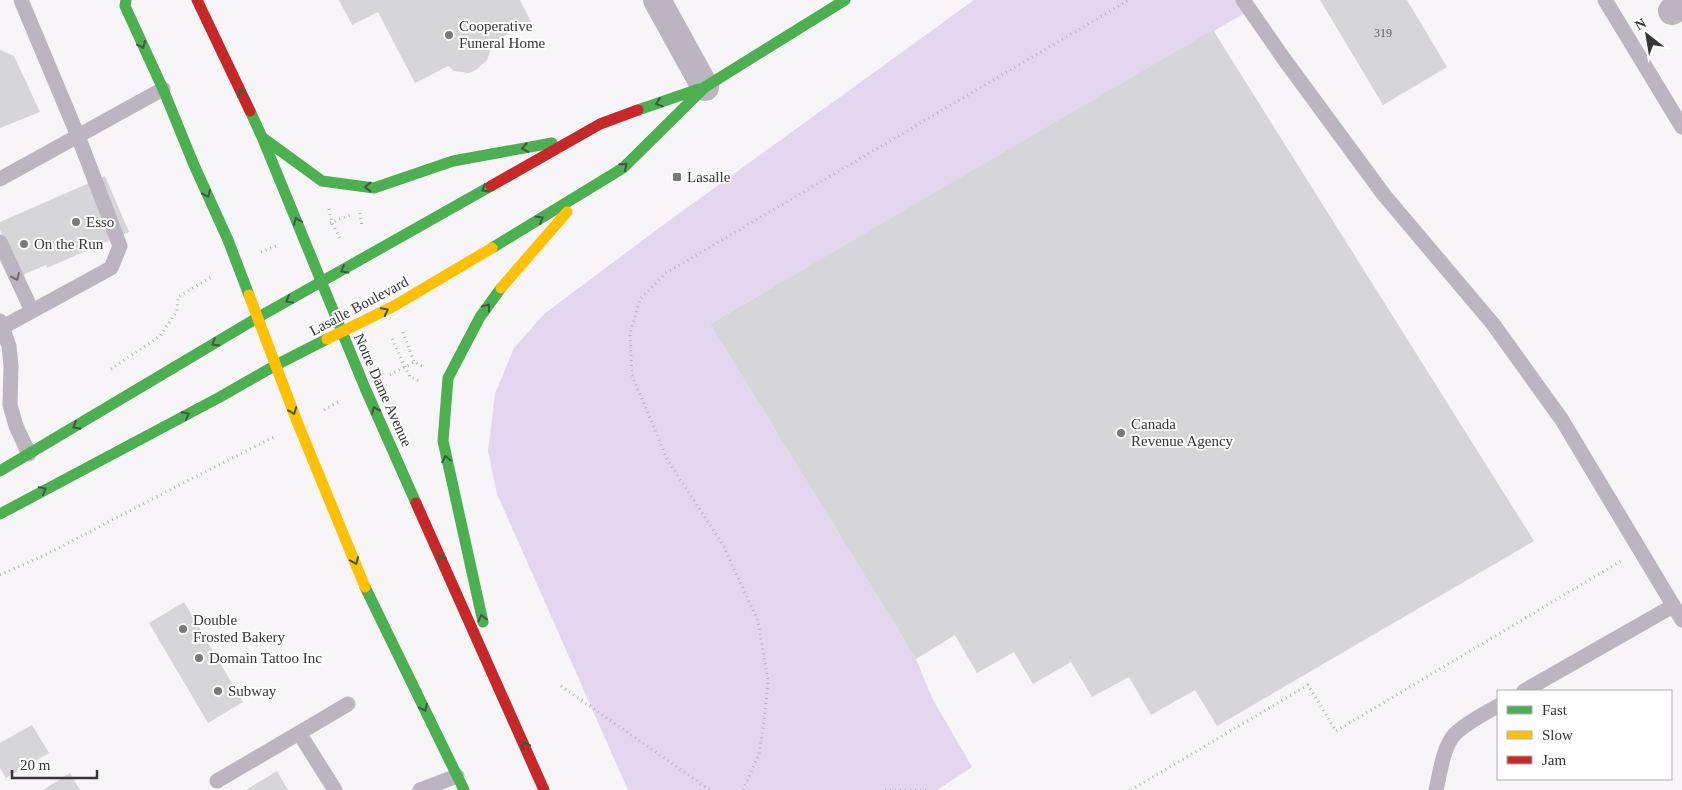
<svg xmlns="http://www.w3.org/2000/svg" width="1682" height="790" font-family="Georgia,serif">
<rect width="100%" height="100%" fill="#f7f5f8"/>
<path fill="#e5d6ef" d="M974,0H1244L1250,10L710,324L916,659L932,698L972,767L937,790H628L497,494L488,451L495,394L514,348L544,314L659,228Z"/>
<path fill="#d6d5d7" d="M339,0H520L531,22L489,44L490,52L487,60L476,70L469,73L454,71L448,66L415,83L378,12L352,25Z
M1320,0H1407L1447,67L1383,105Z
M1213,30L1534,541L1217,726L1195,690L1151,715L1129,677L1092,697L1071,662L1033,684L1014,652L977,673L955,635L916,659L710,324Z
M0,50L14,56L40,112L0,128Z
M105,176L129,232L47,268L46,265L20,276L0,230V222Z
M184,602L243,702L208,723L149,623Z
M32,725L49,753L6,778L0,768V743Z
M277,771L288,790H246Z
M70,773L80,790H43Z"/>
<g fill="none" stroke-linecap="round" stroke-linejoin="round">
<path stroke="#b6b0b8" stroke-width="3" stroke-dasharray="1 4" stroke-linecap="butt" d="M329,209L332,223L341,240
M360,213L362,227
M330,223L350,215
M261,252L276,246
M403,332L414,362
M392,339L410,377L420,381
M111,369L160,336L177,311L178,297L213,276
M390,375L414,362L424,367
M324,410L340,401
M0,575L47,554L185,482L274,437
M561,686L710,790
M743,790L759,754L764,722L768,681L758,621L723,545L667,459L632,375L630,334L640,299L666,273L1129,0
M885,790H930
M1131,790L1308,685L1336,731L1621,561"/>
<path stroke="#bcb4c1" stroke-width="15" d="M1243,0L1284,59L1384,195L1493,324L1562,420L1682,620
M1605,0L1682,127
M0,179L163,89
M0,242L32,311
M0,321L9,346L11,366L10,405L16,426L29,454
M3,327L111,268L120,246L78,136L21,0
M1524,691L1673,606
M299,733L348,704
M217,781L299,733L335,790
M420,790L457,776
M1436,790C1440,774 1443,746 1455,734C1467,722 1484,714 1498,706"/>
<path stroke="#bcb4c1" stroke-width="28" d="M657,0L705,87
M1672,11L1682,5"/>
<path stroke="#4caf50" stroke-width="11" d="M126,0L125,6L163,89L194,165L228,240L249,295
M638,110L699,89
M250,111L262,137L365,388L416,503
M263,138L322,181L374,188L453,161L552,143
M492,248L623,168L705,87L845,0
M0,471L257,318L491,186
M0,514L220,397L276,365L327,339
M365,587L464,790
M483,622L443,441L448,378L480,317L501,288"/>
<path stroke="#ffc107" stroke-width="11" d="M501,288L567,212
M249,295L298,424L365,587
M327,339L394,306L492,248"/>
<path stroke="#c62828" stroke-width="11" d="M197,0L250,111
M491,186L600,124L638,110
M416,503L544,790"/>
</g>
<defs><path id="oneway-chevron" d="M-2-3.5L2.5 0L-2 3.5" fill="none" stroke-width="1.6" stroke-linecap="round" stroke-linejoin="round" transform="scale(1.25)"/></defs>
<g stroke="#3d5a3e">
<use href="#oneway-chevron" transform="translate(142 45) rotate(65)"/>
<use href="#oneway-chevron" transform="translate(241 93) rotate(-115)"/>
<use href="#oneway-chevron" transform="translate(659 103) rotate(161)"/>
<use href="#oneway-chevron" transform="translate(525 148) rotate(169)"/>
<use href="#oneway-chevron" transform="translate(624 166) rotate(-40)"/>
<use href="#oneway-chevron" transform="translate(368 187) rotate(-180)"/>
<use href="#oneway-chevron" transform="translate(485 189) rotate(150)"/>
<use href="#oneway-chevron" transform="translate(207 194) rotate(66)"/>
<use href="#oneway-chevron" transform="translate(540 219) rotate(-31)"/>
<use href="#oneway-chevron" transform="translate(297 221) rotate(-113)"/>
<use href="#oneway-chevron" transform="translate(344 270) rotate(150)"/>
<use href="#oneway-chevron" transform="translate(289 300) rotate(151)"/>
<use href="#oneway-chevron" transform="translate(487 307) rotate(-53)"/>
<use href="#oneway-chevron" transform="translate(385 311) rotate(-27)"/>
<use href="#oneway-chevron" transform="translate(215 343) rotate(149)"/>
<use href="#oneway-chevron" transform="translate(375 410) rotate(-114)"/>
<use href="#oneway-chevron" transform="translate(293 411) rotate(69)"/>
<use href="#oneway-chevron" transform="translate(186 415) rotate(-28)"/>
<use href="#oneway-chevron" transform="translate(76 426) rotate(149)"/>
<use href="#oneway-chevron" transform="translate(446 459) rotate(-101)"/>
<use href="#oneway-chevron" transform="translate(43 490) rotate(-28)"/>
<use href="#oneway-chevron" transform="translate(441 558) rotate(-114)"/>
<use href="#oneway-chevron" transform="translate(355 561) rotate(67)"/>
<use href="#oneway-chevron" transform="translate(482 618) rotate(-103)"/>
<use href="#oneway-chevron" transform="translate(424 708) rotate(64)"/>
<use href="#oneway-chevron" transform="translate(525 745) rotate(-114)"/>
</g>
<use stroke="#6c686e" href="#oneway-chevron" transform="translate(16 277) rotate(65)"/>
<g fill="#7a787b" stroke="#fff" stroke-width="2">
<circle cx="449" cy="35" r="5"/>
<rect x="672" y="172" width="10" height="10" rx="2.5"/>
<circle cx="76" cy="222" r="5"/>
<circle cx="24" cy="244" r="5"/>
<circle cx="1121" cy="433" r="5"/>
<circle cx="183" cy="629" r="5"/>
<circle cx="199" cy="658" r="5"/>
<circle cx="218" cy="691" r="5"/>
</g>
<g text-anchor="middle" stroke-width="4" stroke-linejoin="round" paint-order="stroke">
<g font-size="12" fill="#5e5d5f">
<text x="1383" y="37">319</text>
</g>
<g font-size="15" fill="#363537" stroke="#fff" text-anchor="start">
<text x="459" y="31">Cooperative<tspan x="459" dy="17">Funeral Home</tspan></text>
<text x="687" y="182">Lasalle</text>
<text x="86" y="227">Esso</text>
<text x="34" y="249">On the Run</text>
<text x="1131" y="429">Canada<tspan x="1131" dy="17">Revenue Agency</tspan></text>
<text x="193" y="625">Double<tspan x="193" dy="17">Frosted Bakery</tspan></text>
<text x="209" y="663">Domain Tattoo Inc</text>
<text x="228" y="696">Subway</text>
</g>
<g font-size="15" fill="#363537" stroke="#fff">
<text transform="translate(359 306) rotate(-28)" y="5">Lasalle Boulevard</text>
<text transform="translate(383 390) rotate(66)" y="5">Notre Dame Avenue</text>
</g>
</g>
<rect x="1497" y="690" width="175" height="90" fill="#ffffff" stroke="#afaeaf"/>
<rect x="1507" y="706" width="25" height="8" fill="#4caf50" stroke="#afaeaf"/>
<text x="1542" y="715" font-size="15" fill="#363537">Fast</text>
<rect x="1507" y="731" width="25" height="8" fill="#ffc107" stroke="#afaeaf"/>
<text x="1542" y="740" font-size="15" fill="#363537">Slow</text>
<rect x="1507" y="756" width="25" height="8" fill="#c62828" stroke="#afaeaf"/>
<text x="1542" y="765" font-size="15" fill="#363537">Jam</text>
<g transform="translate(1647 35) rotate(329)" stroke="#ffffff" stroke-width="4" paint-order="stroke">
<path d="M0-4L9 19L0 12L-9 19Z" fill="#363537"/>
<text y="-8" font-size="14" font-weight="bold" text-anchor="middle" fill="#363537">N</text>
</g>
<path d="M12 770v8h85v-8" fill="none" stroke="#363537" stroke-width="2.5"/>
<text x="20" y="770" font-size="15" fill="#363537" stroke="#ffffff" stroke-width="4" paint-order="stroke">20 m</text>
</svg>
